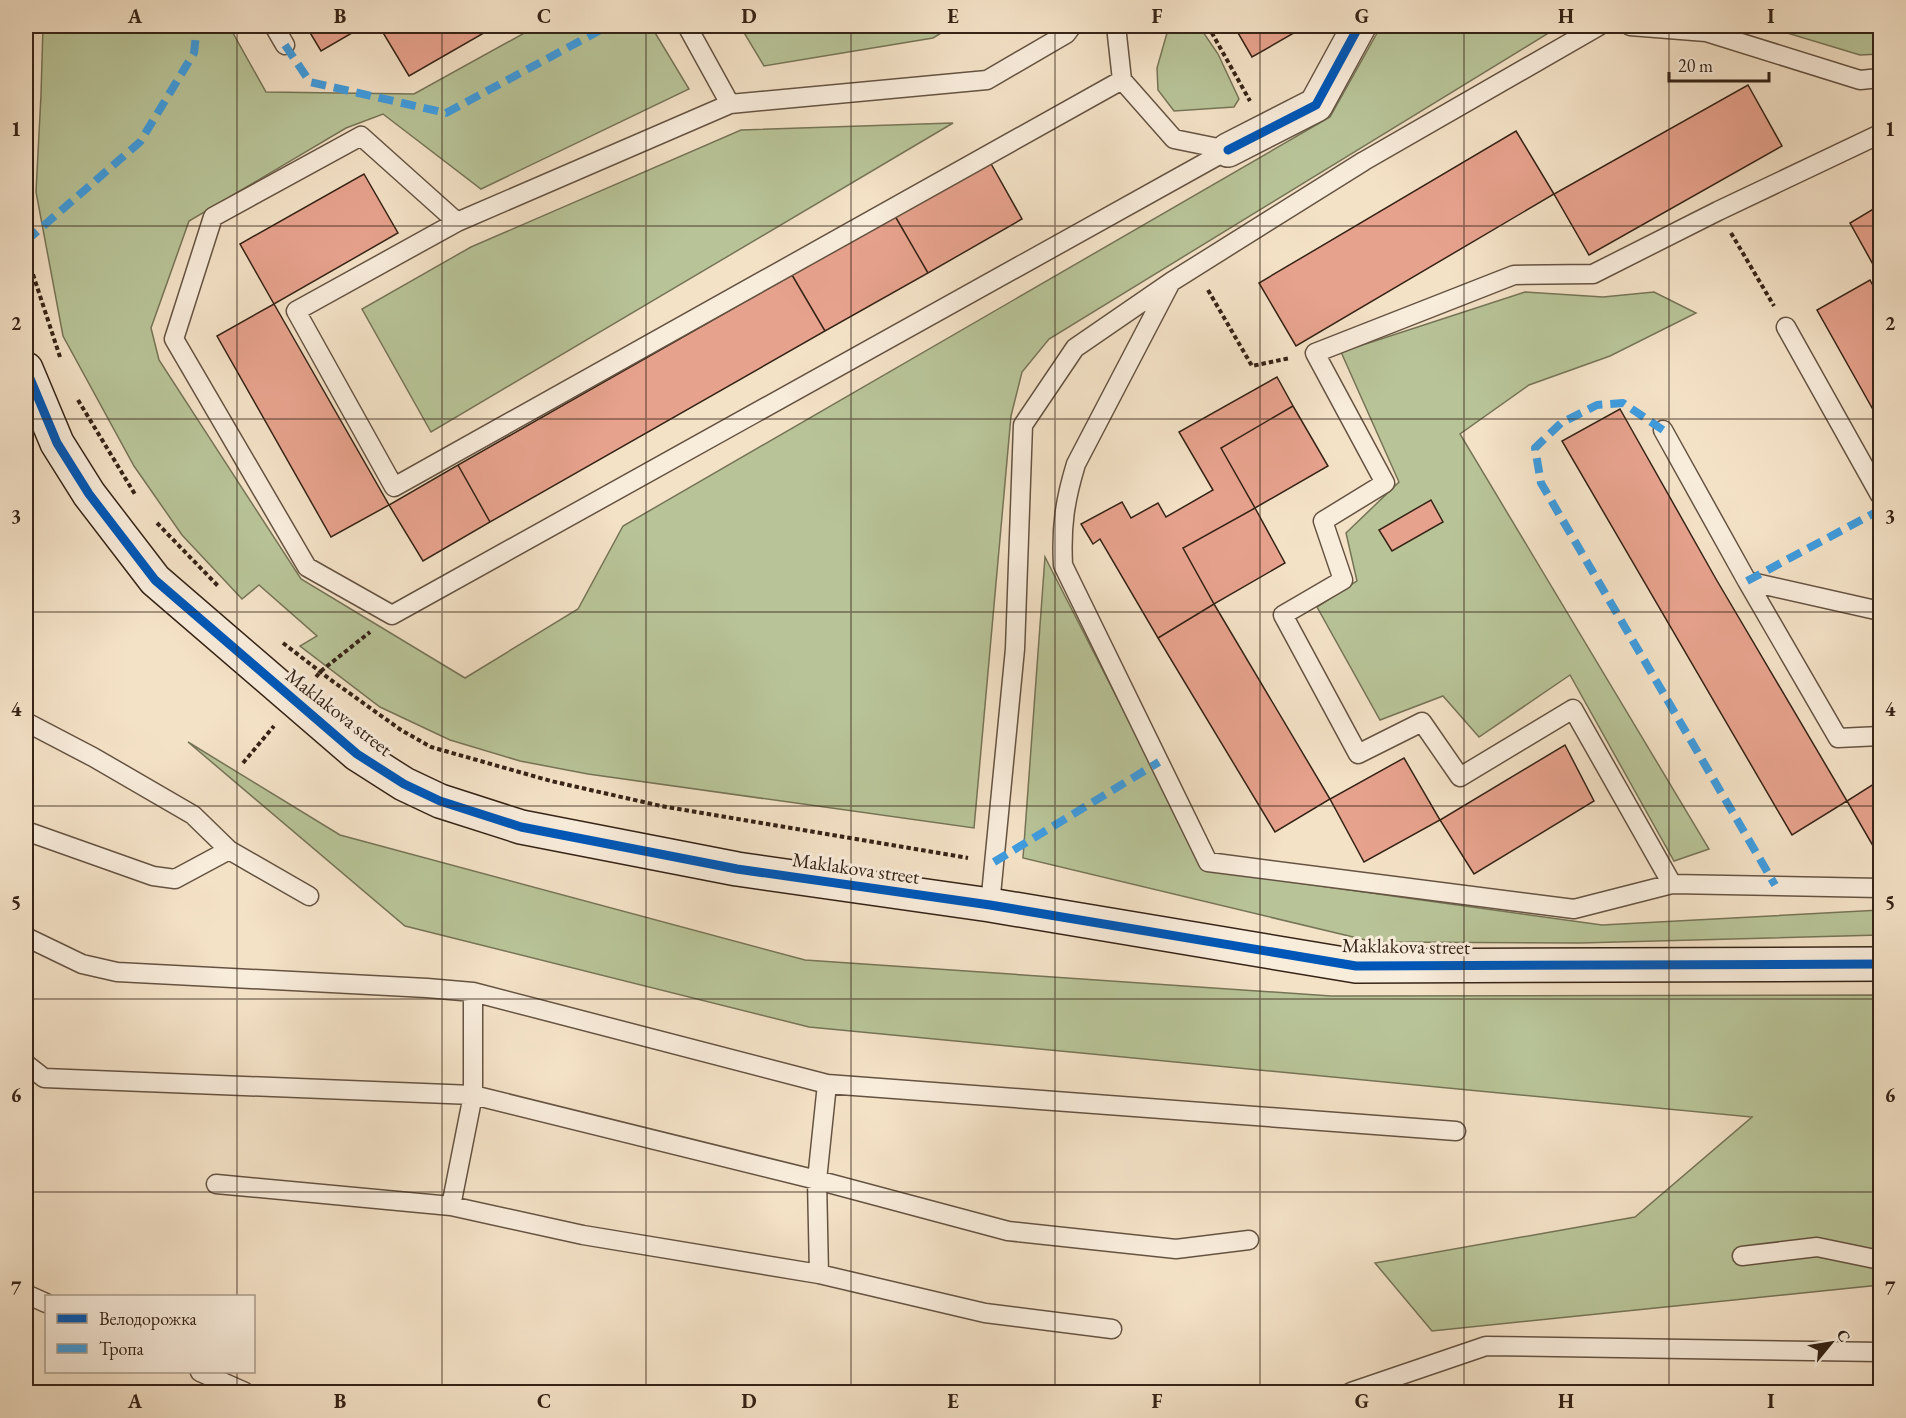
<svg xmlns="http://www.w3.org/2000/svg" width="1906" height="1418" font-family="'EB Garamond',serif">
<rect width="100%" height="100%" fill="#f4e2c7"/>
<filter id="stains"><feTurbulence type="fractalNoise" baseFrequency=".00333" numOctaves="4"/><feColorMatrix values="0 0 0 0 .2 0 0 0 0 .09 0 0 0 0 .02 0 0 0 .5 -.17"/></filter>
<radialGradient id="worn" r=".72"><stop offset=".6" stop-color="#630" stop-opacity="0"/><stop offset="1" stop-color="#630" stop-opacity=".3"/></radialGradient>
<path fill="#b8c498" stroke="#767457" stroke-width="1.5" d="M43,26H229L266,92L414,94L537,26H651L689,89L481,189L383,114L346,128L189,221L151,328L159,360L301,579L465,678L578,609L623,526L1330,117L1381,26H1560L1049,339L1022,372L1011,416L974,828L588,774L520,761L450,740L380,707L300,646L317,636L259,585L242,599L182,535L134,466L63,336L36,192L41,95Z
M740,26H953L933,38L764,66Z
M1169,26H1199L1218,54L1239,99L1234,107L1174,111L1158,90L1157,68Z
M1764,26H1880V54L1860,55Z
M953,123L431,432L362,309L471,247L741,130Z
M1525,292L1603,297L1654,292L1696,313L1610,356L1529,385L1460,434L1709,849L1674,861L1570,675L1479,737L1443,696L1380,720L1317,607L1357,581L1346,533L1399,482L1341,352Z
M1045,557L1205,870L1602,925L1880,910V935L1580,943L1374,942L1023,858Z
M188,742L340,835L805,960L1331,996L1880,995V1285L1432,1331L1375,1263L1635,1217L1752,1117L809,1027L405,926Z"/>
<path fill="#e7a28d" stroke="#352316" stroke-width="1.5" d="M306,26H364L321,51Z
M379,26H496L409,76Z
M1234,26H1306L1252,57Z
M1748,85L1782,146L1589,255L1554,194Z
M1516,131L1554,194L1296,346L1259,283Z
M990,162L1022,219L928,273L895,216Z
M364,174L398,233L274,304L240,244Z
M1880,205V277L1850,223Z
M895,216L928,273L825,331L792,275Z
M792,275L825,331L490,522L458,465Z
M1870,280L1880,299V422L1817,310Z
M274,304L389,505L331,537L217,336Z
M1277,377L1293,406L1221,448L1255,508L1183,548L1214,604L1158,638L1100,539L1093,544L1081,524L1122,502L1131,518L1158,503L1166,517L1213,490L1179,432Z
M1293,406L1328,466L1255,508L1221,448Z
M1620,409L1716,579L1847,801L1792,835L1562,441Z
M458,465L490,522L423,561L389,505Z
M1431,500L1443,522L1392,551L1379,530Z
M1255,508L1285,563L1214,604L1183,548Z
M1214,604L1330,799L1275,832L1158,638Z
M1565,745L1594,801L1474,874L1440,820Z
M1404,758L1440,820L1364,862L1330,799Z
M1880,780V858L1847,801Z"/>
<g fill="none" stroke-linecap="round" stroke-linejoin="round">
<defs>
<path id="lane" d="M274,26L285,45
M687,26L730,104L987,80L1066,34L1072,26
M1116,26L1122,80L1174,139L1228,150
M1630,26L1706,32L1860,80L1880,78
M730,104L457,222L361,136L213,217L174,339L307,567L392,615L1228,150
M457,222L296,311L394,487L1122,80
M1171,282L1076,464C1065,500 1061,526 1063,565L1208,862L1574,909L1672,884L1880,888
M1786,327L1880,495
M1663,430L1747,581L1880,611
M1747,581L1838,738L1880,736
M26,722L93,757L193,815L229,850L309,896
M26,831L153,876L175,879L229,850
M1672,884L1573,709L1460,777L1422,722L1358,754L1283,615L1343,580L1323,521L1385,483L1315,353L1514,275L1593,274L1718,211L1880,134
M990,905L1015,649L1023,425L1075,348L1171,282L1364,161L1599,26
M26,937L82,964L117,972L427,988L473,992L827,1084L1456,1131
M26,1064L44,1078L473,1095L817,1180L1008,1231L1176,1249L1249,1240
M216,1184L451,1206L583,1235L819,1274L985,1313L1112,1329
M451,1206L473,1095V992
M1742,1256L1817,1247L1880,1260
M819,1274L817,1180L827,1084
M26,1294L46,1303
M200,1372L245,1392
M1351,1392L1486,1346L1880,1352"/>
<path id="street" d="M1228,150L1316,105L1359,26"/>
<path id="secondary" d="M26,369L57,443L89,494L155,580L357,754L404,784L440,801L521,827L737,869L990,905L1356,966L1880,964"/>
</defs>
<use href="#lane" stroke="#655342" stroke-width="21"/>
<use href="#street" stroke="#655342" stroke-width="36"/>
<use href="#secondary" stroke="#352316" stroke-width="36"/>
<path stroke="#352316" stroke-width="4" stroke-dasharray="4.5 3" stroke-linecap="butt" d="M1208,26L1250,101
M1731,233L1774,306
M26,246L30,26
M26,253L60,357
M1208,290L1252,366L1290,358
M78,400L136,496
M157,523L219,587
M283,643L331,680L401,730L431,747L551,781L661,806L968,858
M316,677L321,671L370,632
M243,763L274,726"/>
<use href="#lane" stroke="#f8ecdb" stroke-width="18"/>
<use href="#street" stroke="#f8ecdb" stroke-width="33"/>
<use href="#secondary" stroke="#f8ecdb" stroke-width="33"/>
<path stroke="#3e9cdf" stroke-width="8" stroke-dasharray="15 8" stroke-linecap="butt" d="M285,45L310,82L446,113L608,26
M26,241L140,142L194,53L197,26
M1663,430L1623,403L1597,405L1561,423L1535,448L1541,483L1775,885
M1747,581L1880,510
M994,862L1159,762"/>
<defs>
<path id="cycleway" d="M1228,150L1316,105L1359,26
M26,369L57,443L89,494L155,580L357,754L404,784L440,801L521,827L737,869L990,905L1356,966L1880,964"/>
</defs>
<use href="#cycleway" stroke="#f8ecdb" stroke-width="13"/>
<use href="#cycleway" stroke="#0057b8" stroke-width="9"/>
</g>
<path fill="none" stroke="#352316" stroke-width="1.5" stroke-opacity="0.55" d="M237,26V1296M442,26V1392M646,26V1392M851,26V1392M1055,26V1392M1260,26V1392M1464,26V1392M1669,26V1392M26,226H1880M26,419H1880M26,612H1880M26,806H1880M26,999H1880M26,1192H1880M237,1372V1392"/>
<g text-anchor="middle" stroke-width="6" stroke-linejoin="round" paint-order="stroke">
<g font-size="20" fill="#352316" stroke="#f8ecdb">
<text transform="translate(339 712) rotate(38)" y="7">Maklakova street</text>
<text transform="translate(856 868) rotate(8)" y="7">Maklakova street</text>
<text transform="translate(1406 946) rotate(1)" y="7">Maklakova street</text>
</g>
</g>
<rect width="1906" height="1418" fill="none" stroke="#f4e2c7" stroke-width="66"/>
<rect x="45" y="1295" width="210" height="78" fill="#f8ecdb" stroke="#aa9c8c" stroke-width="1.5"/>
<rect x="57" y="1314" width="30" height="9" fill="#0057b8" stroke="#aa9c8c" stroke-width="1.5"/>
<text x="99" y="1325" font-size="18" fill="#352316">Велодорожка</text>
<rect x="57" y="1344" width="30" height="9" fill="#3e9cdf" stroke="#aa9c8c" stroke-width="1.5"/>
<text x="99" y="1355" font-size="18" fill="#352316">Тропа</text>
<g transform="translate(1831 1343) rotate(60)" stroke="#f8ecdb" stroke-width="4.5" paint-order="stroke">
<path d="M0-4.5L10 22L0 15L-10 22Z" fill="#352316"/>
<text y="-9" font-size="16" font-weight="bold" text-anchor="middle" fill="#352316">С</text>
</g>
<path d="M1669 72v9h100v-9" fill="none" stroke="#352316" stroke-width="3"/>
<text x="1678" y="72" font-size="18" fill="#352316" stroke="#f8ecdb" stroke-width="4.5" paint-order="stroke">20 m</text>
<rect x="33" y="33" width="1840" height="1352" fill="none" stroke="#352316" stroke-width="2"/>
<g font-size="20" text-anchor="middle" font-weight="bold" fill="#352316">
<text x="135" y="23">A</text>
<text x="340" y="23">B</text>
<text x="544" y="23">C</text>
<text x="749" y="23">D</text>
<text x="953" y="23">E</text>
<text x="1157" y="23">F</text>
<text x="1362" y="23">G</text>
<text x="1566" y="23">H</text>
<text x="1771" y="23">I</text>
<text x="16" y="136">1</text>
<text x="1890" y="136">1</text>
<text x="16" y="330">2</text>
<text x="1890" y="330">2</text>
<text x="16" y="523">3</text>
<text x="1890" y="523">3</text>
<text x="16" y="716">4</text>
<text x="1890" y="716">4</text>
<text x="16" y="909">5</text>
<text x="1890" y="909">5</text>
<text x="16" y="1102">6</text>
<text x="1890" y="1102">6</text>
<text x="16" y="1295">7</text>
<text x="1890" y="1295">7</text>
<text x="135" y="1408">A</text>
<text x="340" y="1408">B</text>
<text x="544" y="1408">C</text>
<text x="749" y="1408">D</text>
<text x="953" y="1408">E</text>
<text x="1157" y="1408">F</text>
<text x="1362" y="1408">G</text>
<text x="1566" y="1408">H</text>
<text x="1771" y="1408">I</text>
</g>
<rect width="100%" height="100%" filter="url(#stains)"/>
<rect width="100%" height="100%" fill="url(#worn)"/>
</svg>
